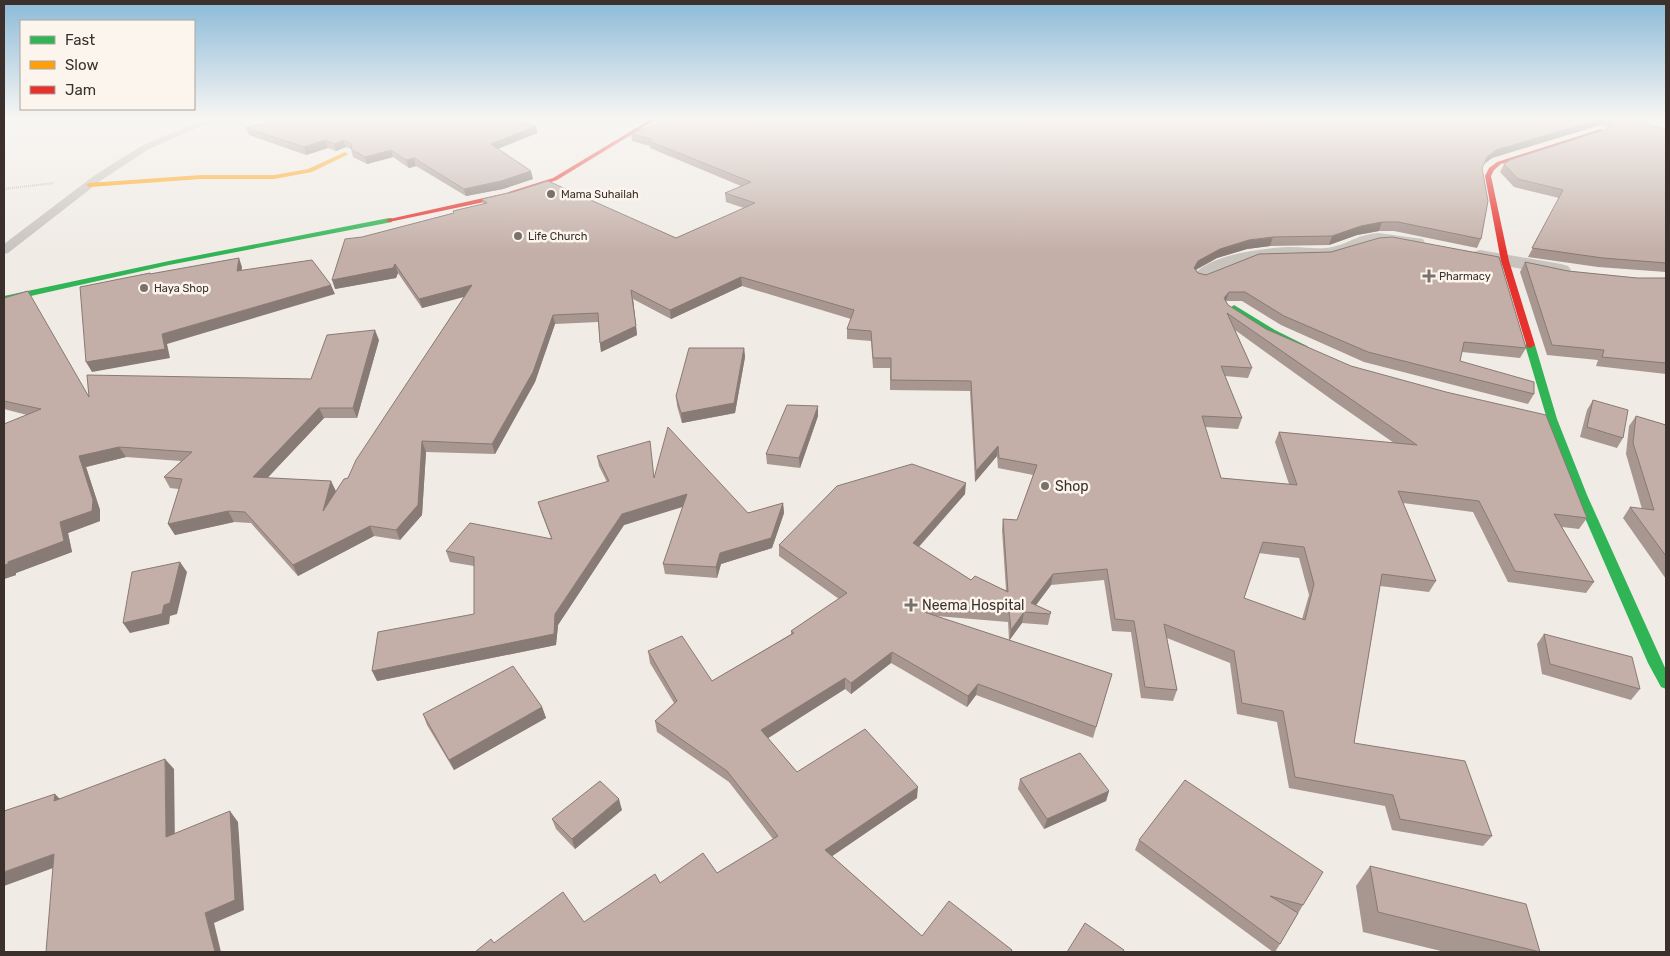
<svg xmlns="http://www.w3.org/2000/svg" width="1670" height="956" font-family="Rubik,sans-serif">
<rect width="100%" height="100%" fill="#f0ebe5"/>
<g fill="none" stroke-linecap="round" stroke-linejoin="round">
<path stroke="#c2bbb6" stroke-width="2" stroke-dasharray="1 1" stroke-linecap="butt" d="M4,189L54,183"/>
<path fill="#c9c3be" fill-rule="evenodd" d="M206,119H218L149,149L103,179L8,253L4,254V244L95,175L143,145Z"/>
<path fill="#c9c3be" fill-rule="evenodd" d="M538,119H556L554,122H540Z
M1379,233L1423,239L1425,243L1423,247C1408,251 1392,243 1377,244C1362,245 1349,256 1334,259C1307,264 1278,256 1249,263C1232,267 1213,285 1196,280L1193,276C1208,254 1268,247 1293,247C1306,247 1319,250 1332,247C1348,244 1358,234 1379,233Z
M1480,250L1561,264L1568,266L1571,270L1568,274L1561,276L1473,260L1470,256L1473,252Z"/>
<path fill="#30b455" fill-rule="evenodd" d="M389,218H392V222L169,265L4,302V296L169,261Z
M1234,305L1275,330L1307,346L1309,348L1307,350C1293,352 1245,319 1231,310L1230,308Z
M1530,342L1535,345L1557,419L1587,495L1666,670V689L1661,687L1648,663L1575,495L1547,419L1525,345Z"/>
<path fill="#ff9f0a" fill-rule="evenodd" d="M345,152L348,154L347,155L312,172L274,179H201L89,187L86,185L89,183L201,175H274L308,169Z"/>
<path fill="#e5322d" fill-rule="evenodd" d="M651,119H657L557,180L508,197L389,222L385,220L506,193L553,178Z
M1601,129L1604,131L1603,132L1501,164L1494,170L1491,176L1509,261L1535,345L1530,348L1527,347L1501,261L1485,176L1489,168L1497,162Z"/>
</g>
<path fill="#a89690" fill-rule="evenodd" d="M283,119H519L512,120L536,126L537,133L498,149L533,179L503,189L466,196L416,166L409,168L393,157L367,164L353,157L351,149L346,147L336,151L328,148L306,155L249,135L246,128Z
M668,119H1639L1638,122L1666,129V272L1598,267L1528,257L1559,198L1514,187L1500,172L1504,164L1608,129V127L1600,125L1492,158L1484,164L1482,169L1481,239L1477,248L1394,231H1379L1357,235L1329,245L1270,246L1247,249L1217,258L1196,270L1198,273L1526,348L1520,358L1462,352L1460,361L1534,394L1528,404L1364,362L1281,325L1242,301H1226L1228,305L1266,329L1587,518L1579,529L1562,527L1594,582L1586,593L1508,582L1473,512L1403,503L1436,581L1429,592L1380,586L1354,743L1492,836L1483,846L1392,830L1385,806L1289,788L1277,722L1237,714L1230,663L1167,638L1177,690L1173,701L1141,698L1131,632L1112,631L1104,580L1051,585L1036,605L1051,612L1048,625L1022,623L1009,640L1112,674L1093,738L976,695L967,707L891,663L851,694L845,689L768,738L797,772L917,798L832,856L922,936L1012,950V952H475L494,943L584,922L660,883L717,873L773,839L729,782L657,732L655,721L674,703L650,663L648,651L712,681L791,634V631L839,599L779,556V545L965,494L919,547L971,580L1006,590L1002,530L1003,519L1017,520L1033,475L998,468L997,456L975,482L970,391L890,390V368H873L871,341L847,339V329L851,319L742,286L671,319L633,299L637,335L601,352L600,343L598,322L555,324L535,382L495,454L426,452L422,515L400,540L374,536L298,576L251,523L234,522L175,535L168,524L179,489L170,488L164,477L181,461L126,457L86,467L100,510V521L68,533L72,552L16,573V575L4,579L27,415L4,409V298L89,396L311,379L379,340L357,418H324L267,478L331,481L336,491L348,478L464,297L422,308L398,273L396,278L335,289L362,237L453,213V211L483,204L482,199L676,238L744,208L726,202L725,193L741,186L650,148V146L632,141L631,134ZM1235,330L1335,402L1394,443L1279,432L1275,442L1289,484L1221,478L1205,427L1238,429L1242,418L1225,376L1248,378L1252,368ZM1259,553L1299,558L1309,595L1302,619L1244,598ZM936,616L1008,622L1009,640Z
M1525,262L1568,271L1637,278H1666V374L1596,366L1598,360L1547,355L1520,272Z
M744,348L745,357L735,413L682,423L677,406L676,396Z
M1593,400L1623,438L1617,448L1580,437L1587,410Z
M818,416L800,468L767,464L766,454Z
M1636,416L1666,425V579L1623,518L1630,507L1642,509L1626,454L1629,426Z
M597,456L654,477L748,513L783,503L784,513L772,548L721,564L717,578L665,574L663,564L683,506L624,525L558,625L556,645L377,681L474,614V566L450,562L446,551L551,538L541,512L538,502L607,482L599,466Z
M1544,634L1640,689L1631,700L1542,674L1537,644Z
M542,707L546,718L454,770L427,725L423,714Z
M1020,779L1109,791L1106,801L1044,829L1018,789Z
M622,810L575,849L556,829L552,819Z
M1139,840L1303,905L1280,944L1275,952H1273L1135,850Z
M1370,866L1540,952H1445L1363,932L1356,886Z"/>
<path fill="#887a75" d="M498,119H519L500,124Z
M1602,119H1604L1600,125L1492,158L1484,164L1487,157L1496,150Z
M536,126L537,133L492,151L491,144Z
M325,140L328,148L306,155L304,147Z
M343,140L346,147L336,151L334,144Z
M391,150L393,157L367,164L365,157Z
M414,158L416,166L409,168L406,160Z
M531,171L533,179L503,189L466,196L464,189Z
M1382,222L1379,231L1357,235L1329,245L1332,236L1361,226Z
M1273,237L1270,246L1247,249L1217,258L1195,270L1194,268L1198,261L1220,249L1249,240Z
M239,258L242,267L241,280L237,271Z
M395,264L398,273L396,278L335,289L332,280Z
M741,277L742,286L671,319L670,310Z
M331,285L335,294L167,344L170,358L92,372L86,362L162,334Z
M472,285L474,294L422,308L419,299Z
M1229,292L1226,301L1224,298Z
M633,299L637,335L601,352L600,343Z
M553,315L555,324L535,382L495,454L492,444Z
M375,330L379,340L357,418L353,408Z
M744,348L745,357L735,413L682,423L681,413Z
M818,406V416L800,468L799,458Z
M319,408L324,418L258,488L253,477Z
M422,441L426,452L422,515L400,540L396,530Z
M998,446L997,456L975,482L976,471Z
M119,447L126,457L86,467L100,510V521L68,533L72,552L16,573V575L4,579V565L8,562L60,522L79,456Z
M331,481L336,492L323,511Z
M966,483L965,494L912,554L913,543Z
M687,494L689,505L624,525L558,625L556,645L377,681L372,671L555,614L622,514Z
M783,503L784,513L772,548L721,564L717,578L716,567L720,553Z
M228,511L234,522L175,535L168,524Z
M370,526L374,536L298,576L293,565Z
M180,562L187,572L177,614L170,616L169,624L130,633L123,623L164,605Z
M1053,574L1051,585L1030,613L1031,603Z
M1024,612L1022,623L1009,641L1011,630Z
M892,652L891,663L851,694V683Z
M845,678V689L762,742L761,730Z
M978,684L976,695L967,707L968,696Z
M542,707L546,718L454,770L449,760Z
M165,759L174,769L175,847L166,837Z
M918,787L917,798L825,861V850Z
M1109,791L1106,801L1044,829L1047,819Z
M55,794L65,804L54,801Z
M619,799L622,810L575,849L572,839Z
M230,811L238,822L244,910L214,923L221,952H215L205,913Z
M54,854L64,864L4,886V872Z"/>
<path fill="#c3afa7" stroke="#887a75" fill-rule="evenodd" d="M283,119H504L536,126L491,144L531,171L501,181L464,189L414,158L406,160L391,150L365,157L351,149L352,146L350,143L343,140L334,144L325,140L304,147L246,128Z
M668,119H1602L1496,150L1487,157L1482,168L1488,201L1481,239L1398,222H1382L1361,226L1332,236L1273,237L1249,240L1220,249L1198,261L1194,268L1198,273L1206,275L1259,254L1331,252L1379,238L1392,237L1499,257L1526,348L1464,342L1460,361L1534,382V394L1368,352L1284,316L1245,292H1229L1224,298L1228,305L1266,329L1351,366L1446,392L1546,415L1587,518L1554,514L1594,582L1515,571L1479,501L1398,491L1436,581L1382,574L1354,743L1465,761L1492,836L1400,819L1393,795L1295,777L1283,711L1242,703L1234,651L1164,624L1177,690L1145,687L1134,621L1115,619L1107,569L1053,574L1031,603L1051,612L1050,614L1024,612L1011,630L1009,611L926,604L924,612L1112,674L1096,727L978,684L968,696L892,652L851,683L845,678L761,730L797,772L865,729L918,787L825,850L922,936L949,901L1012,950L1011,952H475L491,939L494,943L563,892L584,922L655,874L660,883L703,853L717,873L778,836L727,771L655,721L677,701L648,651L682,636L712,681L794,633L791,631L847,593L779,545L837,486L912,464L966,483L913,543L971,580L975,576L1008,592L1003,519L1017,520L1037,465L999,458L998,446L976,471L971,381L891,380V358H873L871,331L847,329L854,310L741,277L670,310L631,290L636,326L600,343L598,313L553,315L533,372L492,444L422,441L418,505L396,530L370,526L293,565L245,512L228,511L168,524L182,479L164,477L192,452L119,447L79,456L93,500L92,511L60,522L64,541L8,562V564L4,565V424L41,409L4,401V298L28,291L89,397L87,375L311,379L327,335L375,330L353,408H319L253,477L331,481L323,511L344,479L348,478L356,460L472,285L419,299L395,264L393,268L332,280L345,239L362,237L454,213L453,211L487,203L482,199L513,192L548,181L676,238L755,203L725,193L751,182L649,141L652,139L631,134ZM1227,313L1417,445L1279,432L1297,485L1221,478L1202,416L1242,418L1221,366L1252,368ZM1263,542L1304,547L1314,584L1305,620L1244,598Z
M1607,119H1639L1638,122L1666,129V263L1603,258L1532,248L1563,190L1518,179L1504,164L1510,160L1610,128L1613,125L1611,120Z
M239,258L237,271L312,260L331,285L162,334L165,349L86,362L80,287L150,273V274Z
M1525,262L1568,271L1637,278H1666V363L1602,357L1604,350L1552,345Z
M689,348H744L734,403L681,413L676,396Z
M1593,400L1628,410L1623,438L1587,427Z
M787,405L818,406L799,458L766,454Z
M1636,416L1666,425V556L1630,507L1654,510L1633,443Z
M668,427L748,513L783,503L771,538L720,553L716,567L663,564L687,494L622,514L555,614L554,634L372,671L378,632L474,614V557L446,551L470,523L552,539L538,502L609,481L597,456L650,441L654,478Z
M180,562L170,603L164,605L162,614L123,623L132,572Z
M1544,634L1632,657L1640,689L1550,664Z
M513,666L542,707L449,760L423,714Z
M1080,753L1109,791L1047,819L1020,779Z
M165,759L166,837L230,811L235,900L205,913L215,952H46L54,854L4,872V811L55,794L54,801Z
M1185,780L1323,872L1303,905L1270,896L1298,913L1280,944L1139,840Z
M600,781L619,799L572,839L552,819Z
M1370,866L1526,904L1540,952L1378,912Z
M1085,923L1124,950L1123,952H1067Z"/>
<linearGradient id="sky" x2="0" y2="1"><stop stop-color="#8bbad8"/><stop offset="0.47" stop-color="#f8f6f3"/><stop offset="1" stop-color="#f8f6f3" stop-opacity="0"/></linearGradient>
<rect width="1670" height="252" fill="url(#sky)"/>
<g fill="#7a716c" stroke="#fbf5ee" stroke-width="2">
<circle cx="551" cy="194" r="5"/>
<circle cx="518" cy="236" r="5"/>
<path d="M1426.5 268.5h5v5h5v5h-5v5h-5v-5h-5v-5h5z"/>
<circle cx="144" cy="288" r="5"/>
<circle cx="1045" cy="486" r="5"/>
<path d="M908.5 597.5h5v5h5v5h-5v5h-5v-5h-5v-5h5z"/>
</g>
<g text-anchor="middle" stroke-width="5" stroke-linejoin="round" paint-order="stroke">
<g font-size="11" fill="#3b302b" stroke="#fbf5ee" text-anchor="start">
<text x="561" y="198">Mama Suhailah</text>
<text x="528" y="240">Life Church</text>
<text x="1439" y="280">Pharmacy</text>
<text x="154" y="292">Haya Shop</text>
</g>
<g font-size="14" fill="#3b302b" stroke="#fbf5ee" text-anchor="start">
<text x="1055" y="491">Shop</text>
<text x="922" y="610">Neema Hospital</text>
</g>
</g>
<rect width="1670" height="956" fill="none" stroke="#3b302b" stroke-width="10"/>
<rect x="20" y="20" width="175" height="90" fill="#fbf5ee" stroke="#aea6a0"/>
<rect x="30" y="36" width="25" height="8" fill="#30b455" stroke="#aea6a0"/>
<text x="65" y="45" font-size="15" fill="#3b302b">Fast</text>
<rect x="30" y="61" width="25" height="8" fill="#ff9f0a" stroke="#aea6a0"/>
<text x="65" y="70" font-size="15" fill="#3b302b">Slow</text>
<rect x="30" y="86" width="25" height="8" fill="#e5322d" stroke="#aea6a0"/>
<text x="65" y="95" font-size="15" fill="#3b302b">Jam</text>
</svg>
